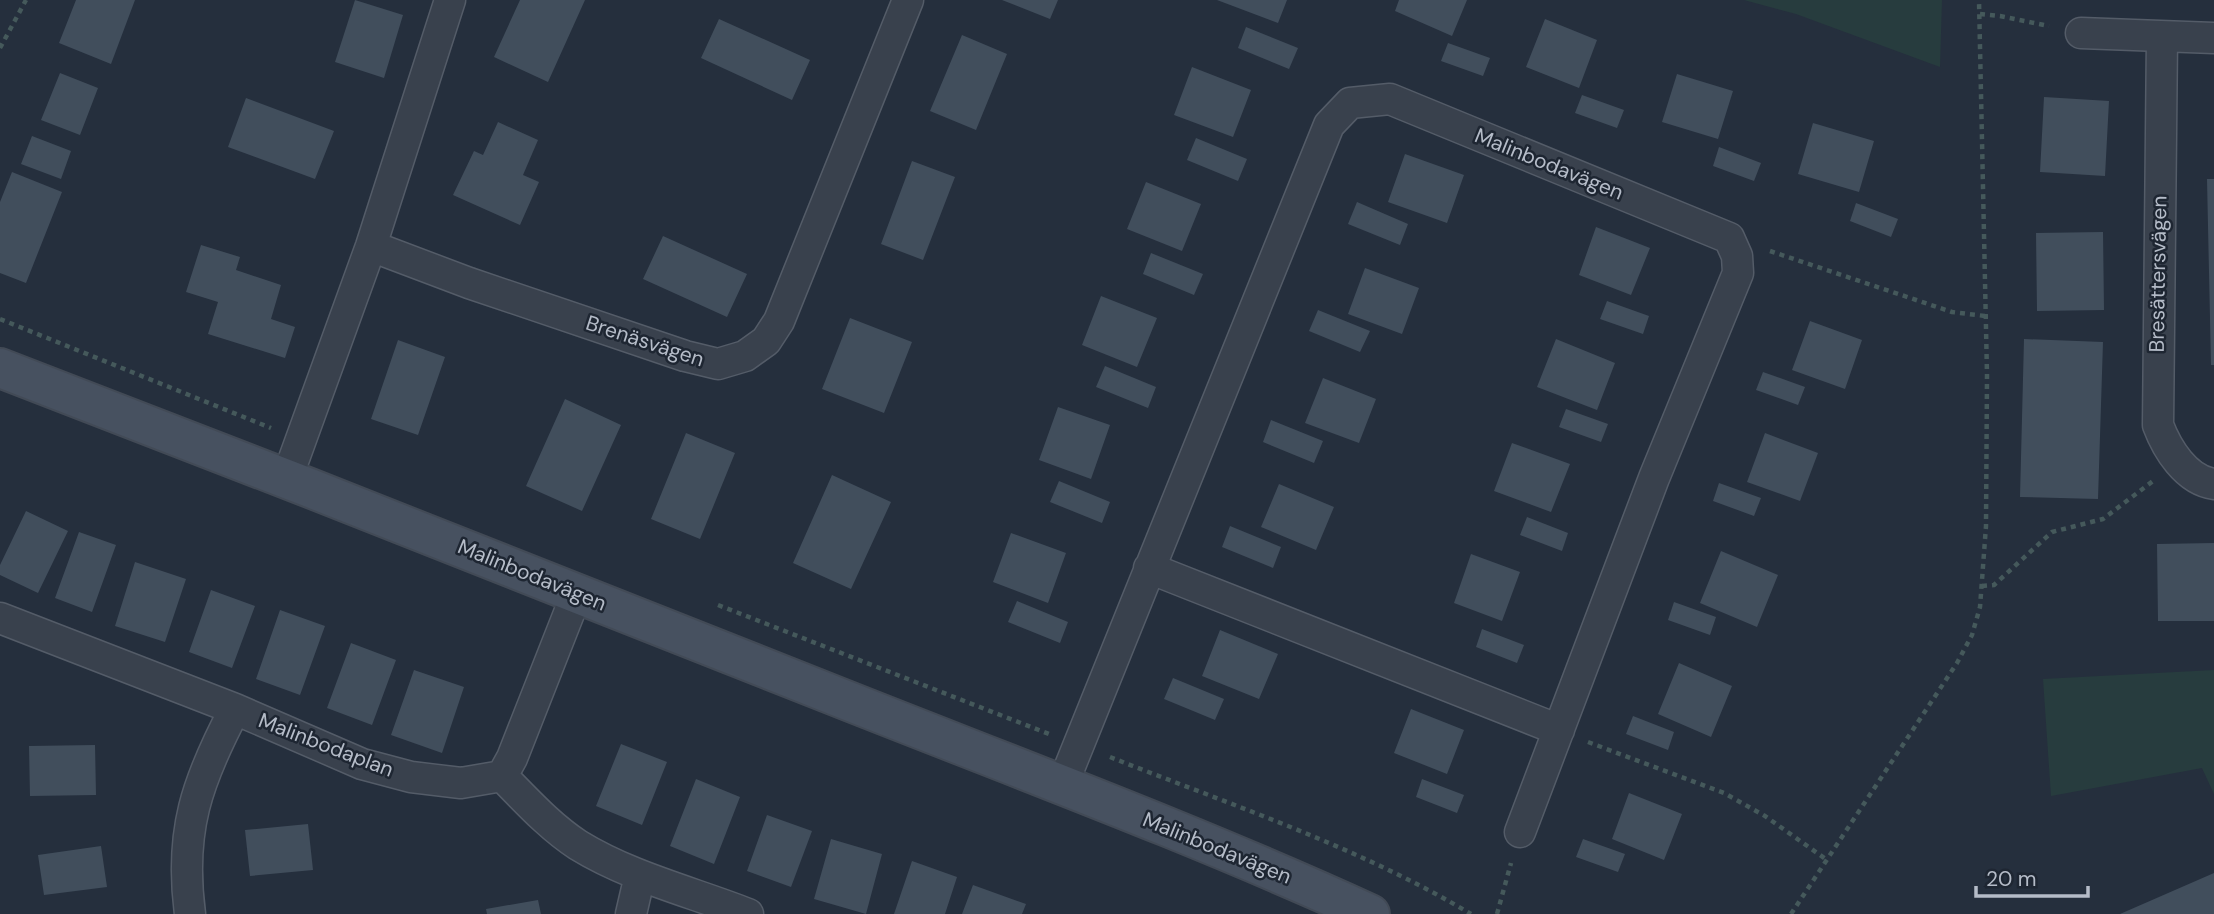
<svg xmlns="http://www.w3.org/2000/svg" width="2214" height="914" font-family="'DM Sans',sans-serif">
<rect width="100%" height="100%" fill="#252f3d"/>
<path fill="#273c3e" d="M1744,0H1942L1940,67L1796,14Z
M2214,670V794L2202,768L2051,796L2043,679Z"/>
<path fill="#414e5c" d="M76,0H135L111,64L59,43Z
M355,0L403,15L384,78L335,62Z
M520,0H585L548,82L494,57Z
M1002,0H1058L1050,19Z
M1217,0H1287L1278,23Z
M1399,0H1467L1452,36L1395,11Z
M719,19L810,60L792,100L701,58Z
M1545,19L1597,40L1579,88L1526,67Z
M1246,27L1298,48L1289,69L1238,48Z
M962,35L1007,54L976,130L930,111Z
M1448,43L1490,58L1483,76L1441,61Z
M1192,67L1251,90L1233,137L1174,115Z
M60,73L98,88L80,135L41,120Z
M1677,74L1733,91L1718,139L1662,122Z
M1582,95L1624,110L1617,128L1575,113Z
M2044,97L2109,101L2105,176L2040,172Z
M246,98L334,131L315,179L228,147Z
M498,122L538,140L523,175L539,182L520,225L453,195L474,151L483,155Z
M1813,123L1874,141L1859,192L1798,174Z
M32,136L71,151L61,179L21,164Z
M1196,138L1247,159L1238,181L1187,160Z
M1719,147L1761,163L1754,181L1713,166Z
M1405,154L1464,175L1447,223L1388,202Z
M912,161L955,177L923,260L881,244Z
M12,172L62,192L26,283L0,273V202Z
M2207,179H2214V365H2211Z
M1146,182L1201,204L1182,251L1127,229Z
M1357,202L1408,224L1400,245L1348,224Z
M1856,203L1898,219L1891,237L1850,221Z
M1596,227L1650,248L1631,295L1579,275Z
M2103,232L2104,310L2037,311L2036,233Z
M663,236L747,274L727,317L643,279Z
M201,245L240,257L236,270L281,285L271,319L295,327L285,358L208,334L218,302L186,292Z
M1151,253L1203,274L1194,295L1143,274Z
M1365,268L1419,288L1402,334L1348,314Z
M1101,296L1157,318L1137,367L1082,345Z
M1607,301L1649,316L1643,334L1600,319Z
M1318,310L1370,331L1360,352L1309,331Z
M850,318L912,342L884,413L822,389Z
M1810,321L1862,340L1845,389L1792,370Z
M1556,339L1615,363L1597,410L1537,387Z
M2024,339L2103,342L2098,499L2020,497Z
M398,340L445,357L418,435L371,419Z
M1105,366L1156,387L1148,408L1096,387Z
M1763,372L1805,387L1798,405L1756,390Z
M1323,378L1376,399L1359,443L1305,423Z
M565,399L621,425L582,511L526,486Z
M1058,407L1110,425L1091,479L1039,460Z
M1566,409L1608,424L1601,442L1559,427Z
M1271,420L1323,441L1314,463L1263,442Z
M686,433L735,453L700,539L651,519Z
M1765,433L1818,453L1800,501L1747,482Z
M1512,443L1570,464L1551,512L1494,491Z
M832,475L891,502L851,589L793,563Z
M1059,481L1110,502L1102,523L1050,502Z
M1719,483L1761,498L1754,516L1713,501Z
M1279,484L1334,507L1316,550L1261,527Z
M26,511L68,531L38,593L0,575V565Z
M1527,517L1568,533L1562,551L1520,535Z
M1230,526L1281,547L1273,568L1222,547Z
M79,532L116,545L92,612L55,598Z
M1011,533L1066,553L1048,603L993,582Z
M2214,543V621H2158L2157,544Z
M1721,551L1778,575L1757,627L1700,603Z
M1471,554L1520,572L1502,621L1454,603Z
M135,562L186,579L165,642L115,626Z
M211,590L255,606L232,668L189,652Z
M1017,601L1068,622L1060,643L1008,622Z
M1674,602L1716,617L1710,635L1668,620Z
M280,610L325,626L300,695L256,679Z
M1482,629L1524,645L1517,663L1476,647Z
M1220,630L1278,654L1259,699L1202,676Z
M351,643L396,660L372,725L327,708Z
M1679,663L1732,686L1711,737L1658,714Z
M414,670L464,687L442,753L391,735Z
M1173,678L1224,699L1215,720L1164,699Z
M1411,709L1464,730L1447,774L1394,753Z
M1633,716L1674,732L1668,750L1626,734Z
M621,744L667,762L642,825L596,806Z
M95,745L96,795L30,796L29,746Z
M696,779L740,797L714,864L670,846Z
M1422,779L1464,795L1457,813L1416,797Z
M1629,793L1682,814L1664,860L1612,839Z
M767,815L812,831L791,887L747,871Z
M308,824L313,870L250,876L245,830Z
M831,839L882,854L866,914L814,899Z
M1583,839L1625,854L1618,872L1576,857Z
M101,846L107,887L44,895L38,855Z
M912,861L957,877L945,914H894Z
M2214,873V914H2120Z
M973,885L1026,904L1022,914H962Z
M538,900L541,914H487L486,909Z"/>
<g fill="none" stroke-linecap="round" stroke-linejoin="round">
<defs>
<path id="street" d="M2081,33L2214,38
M2162,37L2158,425C2167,449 2186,480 2214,484
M371,246L469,283L685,356L718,364L745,356L766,341L779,321L908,0
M287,478L371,246L450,0
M1149,568L1559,730
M0,618L235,709L362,764L411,777L461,783L502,776L512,758L577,593
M502,776C526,800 549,826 578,845C630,877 692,892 748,914
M1062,786L1329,125L1350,103L1390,99L1729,238L1737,256L1738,273L1654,478L1520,832
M190,914C179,831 197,781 235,709
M631,914L640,875"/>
<path id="secondary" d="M0,368C277,474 552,583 828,693C1009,765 1193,833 1370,914"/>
</defs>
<use href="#street" stroke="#545c68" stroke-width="33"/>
<use href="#secondary" stroke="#424a56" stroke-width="42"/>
<path stroke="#45595b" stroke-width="4.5" stroke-dasharray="5 5" stroke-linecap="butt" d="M1980,14L2000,16L2049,26
M0,48L26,0
M1770,251L1952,312L1985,316
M0,319L271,428
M1982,586L1994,585L2052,532L2103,519L2153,481
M718,605L1049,734
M1588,742L1724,793L1765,816L1827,860
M1110,757C1231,805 1359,847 1471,914
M1497,914L1511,863
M1791,914L1957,663L1972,635L1980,607L1986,526L1987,375L1979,0"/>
<use href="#street" stroke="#39414d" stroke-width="30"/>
<use href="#secondary" stroke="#475160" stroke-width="38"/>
</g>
<g text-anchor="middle" stroke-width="5" stroke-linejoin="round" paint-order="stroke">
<g font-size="21" fill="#b5bcc8" stroke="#1e2632">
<text transform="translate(1549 164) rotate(22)" y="7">Malinbodavägen</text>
<text transform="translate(2158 274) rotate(-89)" y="7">Bresättersvägen</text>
<text transform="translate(645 341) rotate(18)" y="7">Brenäsvägen</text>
<text transform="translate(532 575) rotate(22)" y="7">Malinbodavägen</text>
<text transform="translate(326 745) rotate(21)" y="7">Malinbodaplan</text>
<text transform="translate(1217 848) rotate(22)" y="7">Malinbodavägen</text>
</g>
</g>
<path d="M1976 886v10h112v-10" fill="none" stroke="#b5bcc8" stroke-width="3.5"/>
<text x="1986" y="886" font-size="21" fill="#b5bcc8" stroke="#1e2632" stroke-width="5" paint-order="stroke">20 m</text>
</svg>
